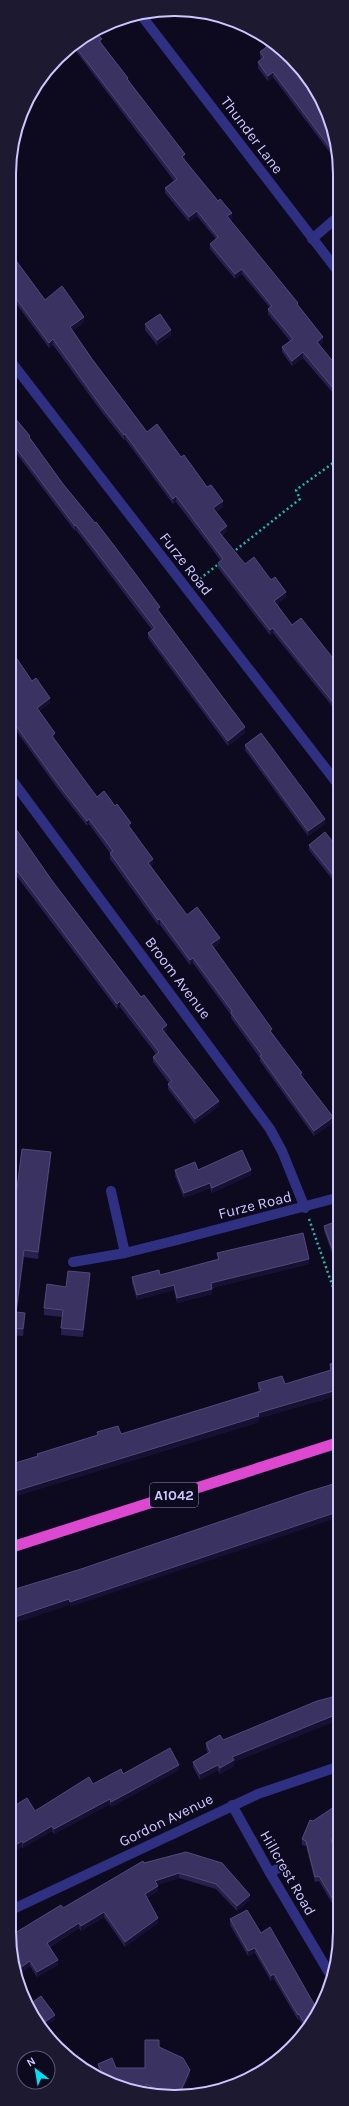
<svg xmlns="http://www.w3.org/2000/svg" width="349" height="2106" font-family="Karla,sans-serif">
<rect width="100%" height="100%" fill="#0d0a1f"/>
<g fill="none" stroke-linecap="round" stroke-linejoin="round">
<path stroke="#20baac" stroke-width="2.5" stroke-dasharray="2 3" stroke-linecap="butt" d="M232,553L300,499L296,490L340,458
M196,582L221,562
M309,1219L340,1307"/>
<path stroke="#303083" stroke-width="10" d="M111,1191L125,1253
M73,1262L125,1253L177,1240
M270,1873L282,1866"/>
<path stroke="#303083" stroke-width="10" d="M312,239L340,215
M9,359L340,787
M9,776L270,1129L282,1151L305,1208
M177,1240L340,1197
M232,1805L270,1873L331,1976
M9,1911L258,1794L340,1766"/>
<path stroke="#303083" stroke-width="10" d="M141,15L340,274"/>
<path stroke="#dc48d0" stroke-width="11" d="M9,1548L340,1442"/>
</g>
<path fill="#28214e" d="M253,30L292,58L327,111L336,149L331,154L273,77L268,81L258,68V62L262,59L260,57V52L266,47Z
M96,32L102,43L185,159L184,160L232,218L230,220L298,306L323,342L319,345L335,364L340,360V398L334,392L333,393L303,358L292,366L282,352V347L290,341L268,314V309L270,308L242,274L235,279L210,249V244L216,239L197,216L189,222L165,193V188L174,181L72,46Z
M340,219V230L337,226V221Z
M9,251L45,300L84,322L72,331L92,359L147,432L181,457L207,487L223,507L216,512L227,531L222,535L245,564L271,580L286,597L277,604L292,625L340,679V716L273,633L270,635L218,568V563L221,561L176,502L173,504L125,439L124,440L101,411L53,345L49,348L9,294Z
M145,324L171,335L157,345L145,330Z
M9,411L63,484L160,612L245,733L228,746L148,638V633L152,630L76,530L75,531L16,453L14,455L9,449Z
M9,660L32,681L50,703L39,711L55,738L54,739L97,797L131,828L153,864L151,866L187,915L220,943L214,948L302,1076L333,1123L314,1136L260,1061V1058L231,1018V1015L193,963L190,965L160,925H158L110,859V853L89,824L87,826L58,789L9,721Z
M245,745L325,824L308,836L245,750Z
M9,819L53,882L167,1030L164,1032L219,1106L195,1124L168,1089V1084L169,1083L153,1062V1057L156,1054L120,1007L117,1009L9,866Z
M309,845L340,851V889L309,850Z
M51,1159L38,1259L24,1257L17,1312L25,1320L23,1336L9,1335V1220H13Z
M175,1170H198L251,1175L212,1193L210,1188L184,1198L175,1176Z
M340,1220L333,1256L324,1231V1226Z
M217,1253L309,1264L212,1288V1294L177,1303L174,1290L137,1300L132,1283V1277L160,1275L218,1260Z
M90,1280L83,1337L61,1335L62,1317L44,1315V1308L66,1287Z
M330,1364L340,1395L259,1418V1422L9,1498V1465L37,1456V1454L97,1435V1432L121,1434L259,1391L258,1388V1383L285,1384L330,1370Z
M340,1695L335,1723V1721L234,1762V1766L220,1774L218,1770L200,1780L193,1767V1762L208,1753L206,1749V1743L223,1740Z
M179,1770L111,1807L110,1804L54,1834L52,1831L23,1848L22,1847L9,1854V1809L35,1811L93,1784L123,1774Z
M340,1803V1838L332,1844L340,1873V1917L319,1881L315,1882L306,1846L302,1845V1839L313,1821Z
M186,1852L250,1900L237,1911L216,1889L179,1878L157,1885L158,1891L147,1898L158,1923L125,1947L104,1917L81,1931L79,1928L50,1947L58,1965L37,1977L30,1966L18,1975L10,1936L63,1908L144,1863Z
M230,1919L261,1933L318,2011L305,2029L299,2019L298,2020L274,1979L271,1981L255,1953L248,1956L230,1925Z
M159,2047L190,2075L181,2094L164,2097L146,2088L111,2084L103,2079L98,2068V2064L116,2068H145Z"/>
<path fill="#161033" d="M273,72V77L268,81V76Z
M335,145L336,149L331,154V149Z
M185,154V159L182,162V157Z
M197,211V216L189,222V217Z
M232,213V218L227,222V216Z
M242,269V274L235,279V274Z
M84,317V322L70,332V327Z
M171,330V335L157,345V340Z
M323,337V342L317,347V342Z
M53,339V345L49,348V343Z
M303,352V358L292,366V361Z
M334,387V392L333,393V388Z
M125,434V439L124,440V435Z
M16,448V453L14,455V450Z
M176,496V502L173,504V499Z
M223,501V507L213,514V508Z
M76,525V530L75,531V526Z
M227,526V531L219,537V532Z
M286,592V597L274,606V601Z
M160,607V612L157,614V609Z
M273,628V633L270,635V630Z
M340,673V678L337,680V675Z
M50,698V703L37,713V708Z
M245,727V733L228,746V741Z
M55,733V738L52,741V736Z
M89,819V824L87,826V821Z
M325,819V824L308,836V831Z
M131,823V828L128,830V825Z
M153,859V864L148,868V863Z
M160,919V925H158V920Z
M220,938V943L211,950V944Z
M193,958V963L190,965V960Z
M120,1001V1007L117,1009V1004Z
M167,1025V1030L162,1034V1029Z
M219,1101V1106L195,1124V1119Z
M333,1117V1123L314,1136V1131Z
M51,1152V1159L38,1259V1252Z
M251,1170V1175L212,1193V1188Z
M210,1183V1188L184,1198V1193Z
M340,1249V1254L333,1256V1251Z
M24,1250V1257L16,1319V1312Z
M309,1259V1264L211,1288V1283Z
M90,1273V1280L83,1337V1330Z
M174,1285V1290L137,1300V1295Z
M212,1289V1294L177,1303V1298Z
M25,1313V1320L23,1336V1329Z
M340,1389V1395L259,1418V1422L9,1498V1493L258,1413Z
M340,1511V1517L70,1607V1602Z
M69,1599V1605L9,1625V1619Z
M335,1715V1721L234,1762V1766L220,1774V1768L232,1757Z
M340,1716V1721L335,1723V1717Z
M179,1765V1770L111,1807V1802Z
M218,1765V1770L200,1780V1774Z
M110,1799V1804L54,1834V1829Z
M52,1826V1831L23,1848V1843Z
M340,1833V1838L331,1844V1839Z
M22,1841V1847L9,1854V1849Z
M179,1873V1878L155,1886V1881Z
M158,1886V1891L145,1900V1894Z
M250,1895V1900L237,1911V1906Z
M104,1912V1917L81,1931V1926Z
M158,1918V1923L125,1947V1942Z
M79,1923V1928L47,1948V1943Z
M255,1948V1953L248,1956V1951Z
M58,1960V1965L37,1977V1972Z
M30,1961V1966L18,1975L17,1970Z
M274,1974V1979L271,1981V1976Z
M299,2014V2019L298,2020V2015Z
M55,2015V2020L44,2028L42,2025V2024Z
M190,2070V2075L181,2094L179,2095Z"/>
<path fill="#3a3261" stroke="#514a7a" d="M96,32L102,39L99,41L128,78L127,79L185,154L182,157L218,201L220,199L232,213L227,216L298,303L297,304L323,337L317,342L335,364L340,360V393L334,387L333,388L303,352L292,361L282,347L293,339L268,309L272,306L242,269L235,274L210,244L218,237L197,211L189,217L165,188L177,179L74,45Z
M262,36L292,58L327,111L335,145L331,149L273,72L268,76L258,62L264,57L260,52L269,45Z
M340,219V225L337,221Z
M9,251L45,300L62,286L84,317L70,327L92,359L147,432L157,424L181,457L184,455L207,487L211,485L223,501L213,508L227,526L219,532L245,564L254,557L271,580L275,577L286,592L274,601L292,625L301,618L340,667V673L337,675L340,679V711L273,628L270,630L218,563L223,559L176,496L173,499L125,434L124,435L101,406L53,339L49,343L9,289Z
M160,314L171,330L157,340L145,324Z
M9,411L30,436L29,437L63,484L95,523L96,522L134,572L160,607L157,609L245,727L228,741L148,633L155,628L76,525L75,526L16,448L14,450L9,444Z
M15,656L32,681L36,678L50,698L37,708L55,733L52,736L97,797L104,791L115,806L117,804L131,823L128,825L153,859L148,863L187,915L197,907L220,938L211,944L272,1029L270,1031L302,1073L300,1074L333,1117L314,1131L260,1056L262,1055L231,1013L232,1011L193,958L190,960L160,919L158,920L110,853L113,851L89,819L87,821L58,784L9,716V660Z
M261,733L325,819L308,831L245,745Z
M9,819L53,882L141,997L144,995L167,1025L162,1029L219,1101L195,1119L168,1084L172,1081L153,1057L159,1052L120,1001L117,1004L9,860Z
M325,832L340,851V884L309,845Z
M22,1149L51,1152L38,1252L24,1250L16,1312L25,1313L23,1329L9,1328V1220H13Z
M242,1150L251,1170L212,1188L210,1183L184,1193L175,1170L195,1162L198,1170Z
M340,1220V1249L333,1251L324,1226Z
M303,1233L309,1259L211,1283L212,1289L177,1298L174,1285L137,1295L132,1277L159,1270L160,1275L219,1259L217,1253Z
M68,1271L90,1273L83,1330L61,1328L63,1310L44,1308L47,1284L66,1287Z
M340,1361V1389L258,1413L259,1416L9,1493V1465L38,1456L37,1454L98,1435L97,1432L118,1426L121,1434L261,1391L258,1383L282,1376L285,1384L331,1370L330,1364Z
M340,1482V1511L70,1602L69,1599L9,1619V1591L81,1569L307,1492Z
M340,1695V1716L335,1717V1715L232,1757L234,1760L220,1768L218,1765L200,1774L193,1762L210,1752L206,1743L220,1735L223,1740L317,1701Z
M170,1748L179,1765L111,1802L110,1799L54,1829L52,1826L23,1843L22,1841L9,1849V1822L10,1821L9,1819V1809L27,1798L35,1811L89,1777L93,1784L121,1769L123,1774Z
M340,1803V1833L331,1839L340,1873V1911L319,1876L315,1877L306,1841L302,1839L310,1820L313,1821Z
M186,1852L222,1863L250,1895L237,1906L216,1884L179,1873L155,1881L158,1886L145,1894L158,1918L125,1942L104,1912L81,1926L79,1923L47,1943L58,1960L37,1972L30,1961L17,1970L10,1936L61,1905L63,1908L143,1861L144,1863Z
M247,1910L261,1933L270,1927L318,2011L306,2026L299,2014L298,2015L274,1974L271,1976L255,1948L248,1951L230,1919Z
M41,1996L55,2015L42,2024L29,2005Z
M145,2040H159V2047L183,2058L190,2070L179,2095L172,2096L146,2084V2092L111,2084L106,2081L98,2064L112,2058L116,2068H145Z
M217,2086L215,2090L208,2091Z"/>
<g text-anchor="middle" stroke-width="3.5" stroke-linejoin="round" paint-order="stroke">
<rect fill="#0d0a1f" stroke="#938ebc" stroke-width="1" x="150" y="1483" width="48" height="24" rx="3"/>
<g font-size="14" font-weight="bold" fill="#ccc7ff">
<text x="174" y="1500">A1042</text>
</g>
<g font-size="15" fill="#ccc7ff" stroke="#0d0a1f">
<text transform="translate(252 135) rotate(53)" y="5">Thunder Lane</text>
<text transform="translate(186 564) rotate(52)" y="5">Furze Road</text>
<text transform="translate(178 978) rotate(53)" y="5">Broom Avenue</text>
<text transform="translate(255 1205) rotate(-14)" y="5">Furze Road</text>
<text transform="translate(166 1820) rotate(-26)" y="5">Gordon Avenue</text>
<text transform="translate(288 1873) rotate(60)" y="5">Hillcrest Road</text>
</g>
</g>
<path d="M0 0H349V2106H0ZM174 16H175A158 158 0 0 1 333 174V1932A158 158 0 0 1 175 2090H174A158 158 0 0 1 16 1932V174A158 158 0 0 1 174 16Z" fill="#1c1931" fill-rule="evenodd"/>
<path fill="none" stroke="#ccc7ff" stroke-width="2" d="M174 16H175A158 158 0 0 1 333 174V1932A158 158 0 0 1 175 2090H174A158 158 0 0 1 16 1932V174A158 158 0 0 1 174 16Z"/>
<g transform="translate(36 2070) rotate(329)"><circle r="19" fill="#0d0a1f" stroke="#595679"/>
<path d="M0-3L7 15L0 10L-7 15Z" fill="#00e1f2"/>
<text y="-6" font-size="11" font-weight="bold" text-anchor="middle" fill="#ccc7ff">N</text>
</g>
</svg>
